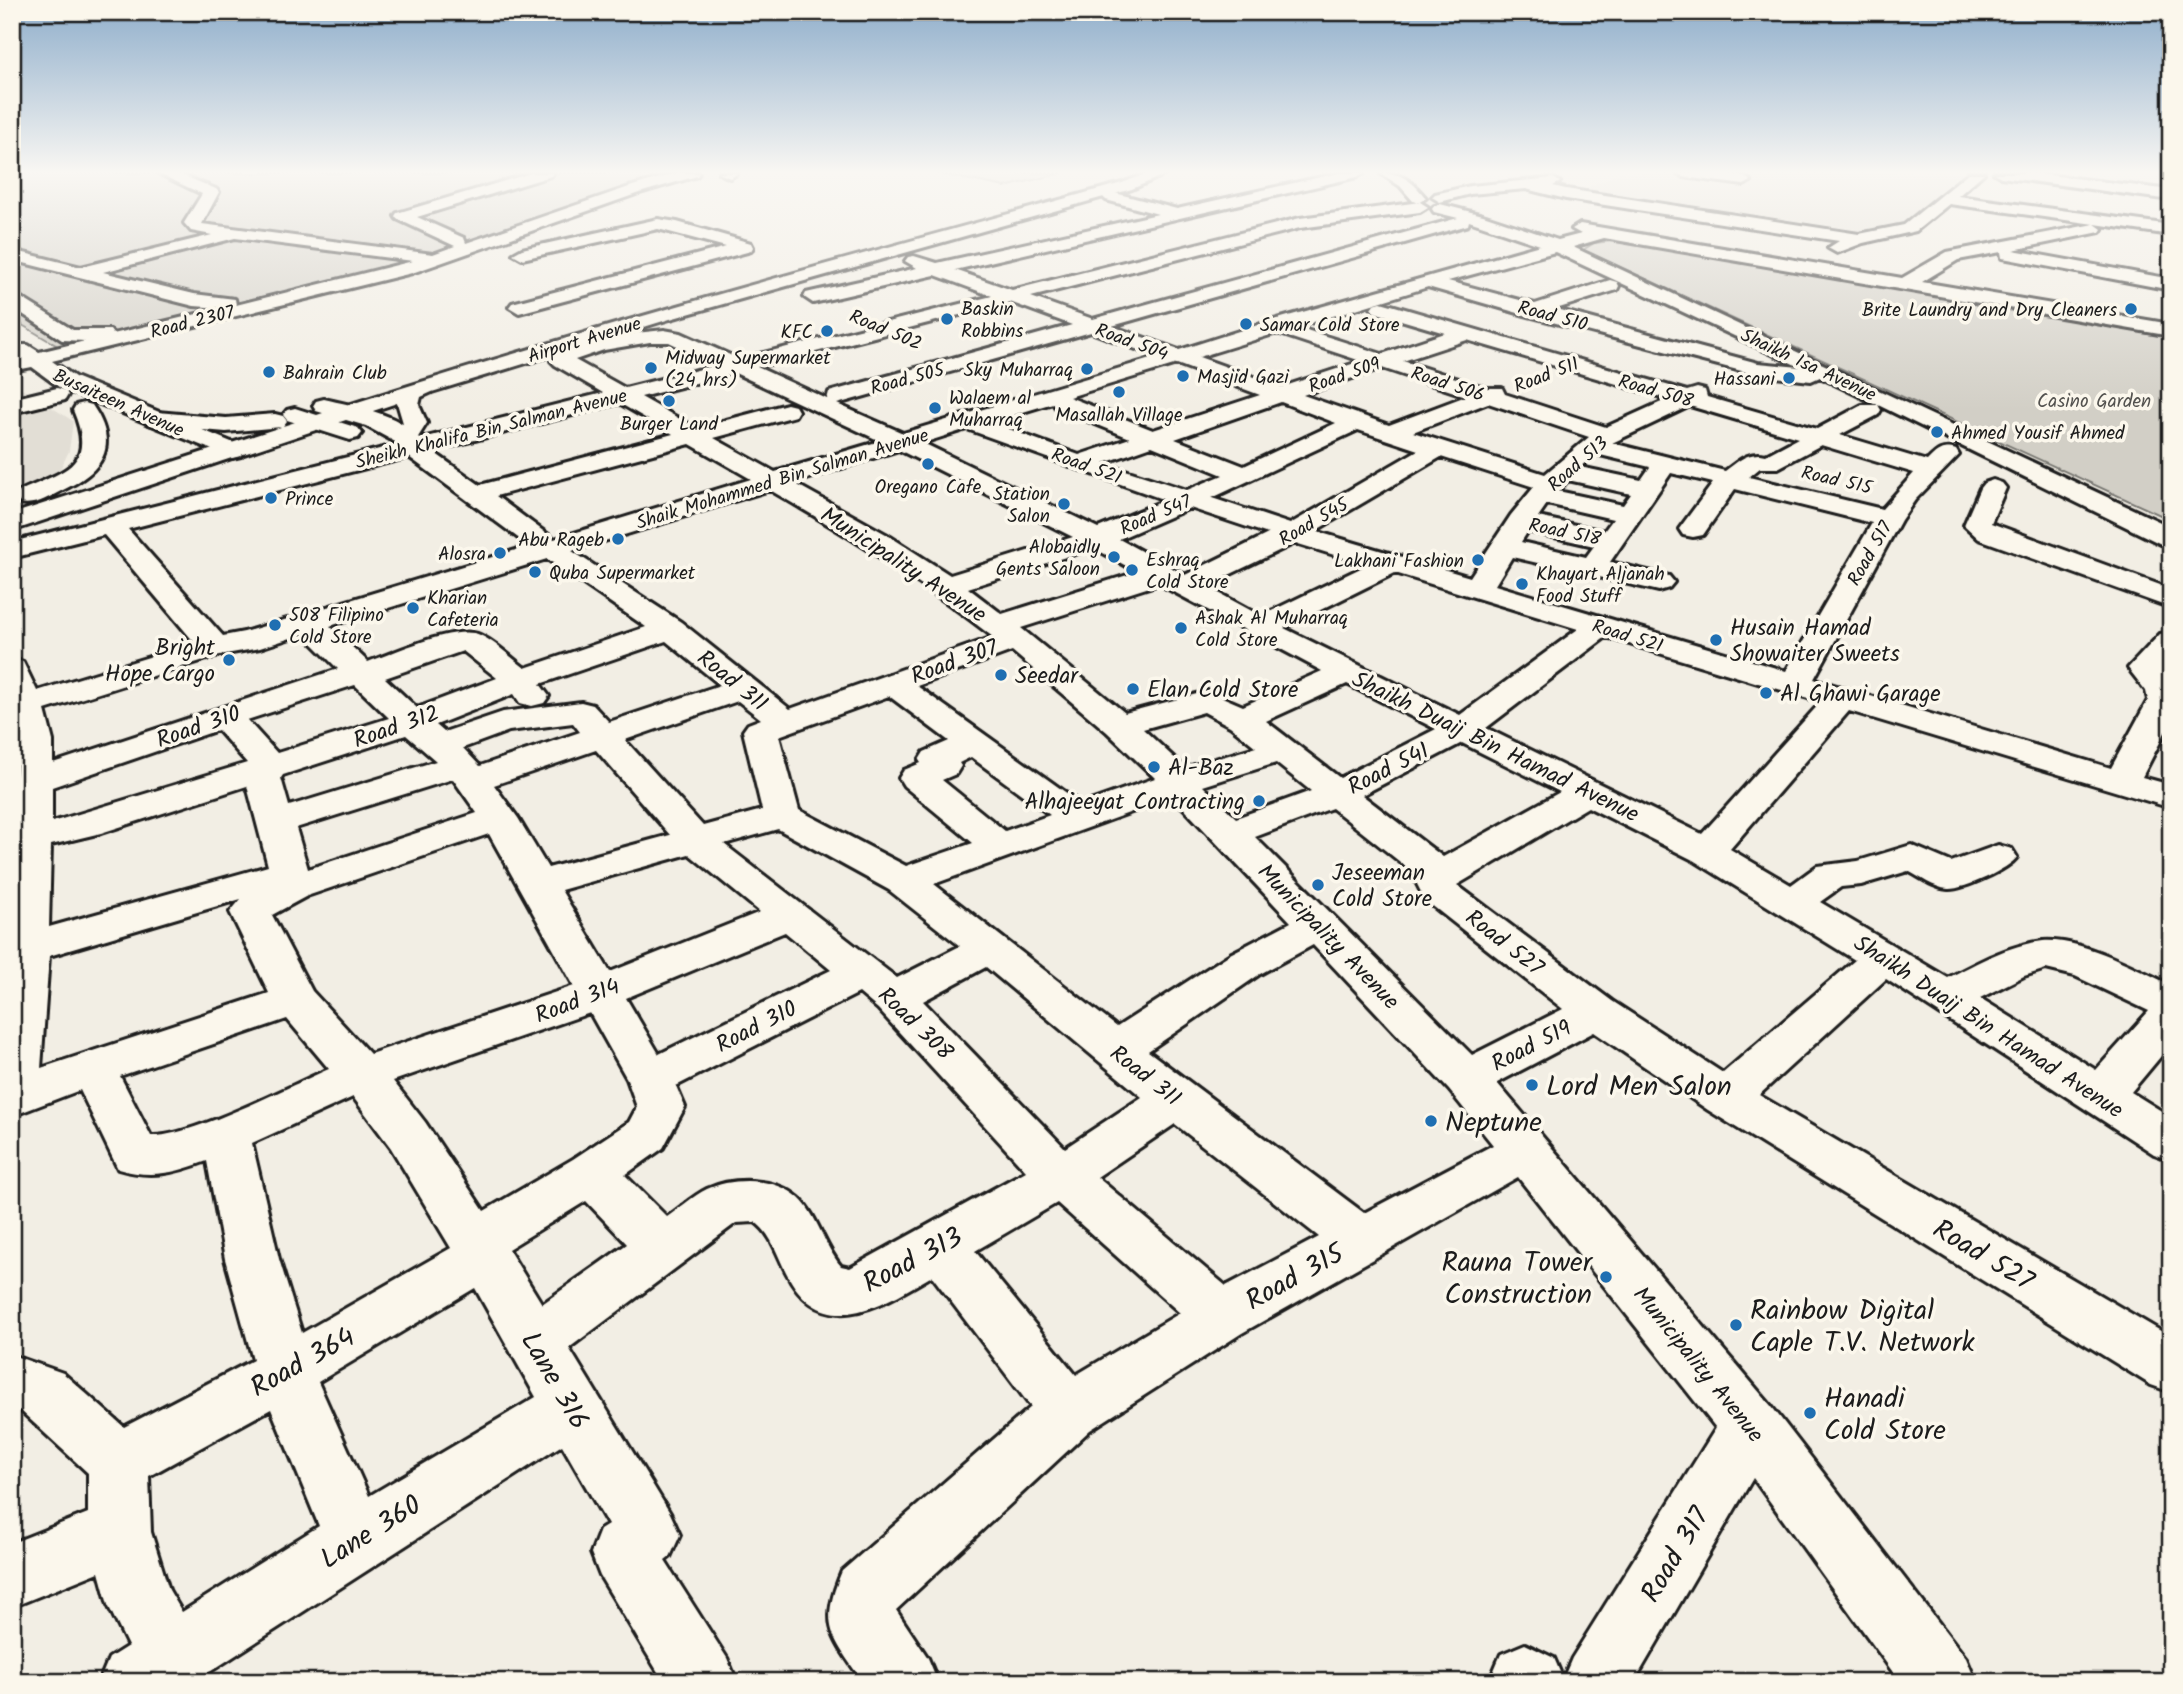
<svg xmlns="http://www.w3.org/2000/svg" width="2183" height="1694" font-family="Kalam,sans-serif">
<rect width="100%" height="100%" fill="#f2eee4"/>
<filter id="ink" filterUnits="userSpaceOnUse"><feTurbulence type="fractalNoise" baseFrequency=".0143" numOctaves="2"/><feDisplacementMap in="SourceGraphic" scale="14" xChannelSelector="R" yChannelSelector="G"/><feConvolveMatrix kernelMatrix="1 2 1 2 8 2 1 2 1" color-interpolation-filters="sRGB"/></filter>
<g filter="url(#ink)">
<path fill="#e2ded5" d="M1620,173H1963L1893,230L1870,232L1584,189Z
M12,382L73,421L69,451L55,480L12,494Z"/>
<path fill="#d2cfc6" stroke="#777671" stroke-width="2" d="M12,173H684L644,183L429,259L61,348L12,319Z
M936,173H1062L1005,187Z
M1622,240L2171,334V520L1583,250L1594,243Z"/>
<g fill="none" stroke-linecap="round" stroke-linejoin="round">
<defs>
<path id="minor" d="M158,173H177L216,189L219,192L202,224L433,254L455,246L397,219L395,216L397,213L531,173H553L551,176L417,217L464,238L466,243L629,187L677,173H699L697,176L639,193L412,273L52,361L75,377L241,446L244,451L241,456L232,458L59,387L32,367L12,371V359L19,357L12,351L14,345H28L39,352L85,341L62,340L12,307V292L73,330H110L113,334L222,308L194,306L12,260V250L81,267L212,235L191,231L184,223L202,194ZM235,238L413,261L236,305L235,299L194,294L103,272Z
M719,173H736L737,174L730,178Z
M1339,173H1364L1357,177L955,270L1012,290L1300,218L1420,202L1428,207L1420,212L1300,228L1031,297L1093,319L1458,218L1434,212L1432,209L1434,206L1440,204L1483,215L1558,240L1581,234L1572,229L1580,224L1902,278L1947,252L2094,224L1949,204L1916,231L1863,243L1837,253L1828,248L1839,241L1566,199L1526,189L1470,194L1440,202L1432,197L1435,194L1470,186L1553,178L1560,182L1553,186L1566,189L1859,234L1904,225L1968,173H1984L1958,196L2171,225V235L2095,224L2102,229L2100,232L2013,250L2171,279V290L2008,259L2002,258L2001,252L1958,260L1922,282L2171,324V336L1604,238L1573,247L2171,527V546L2161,544L1878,405L1881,410L1878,415L1840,435L1927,461C1937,451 1942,446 1956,450L1959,455L1915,500L1901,520L1814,679L2111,768L2148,700L2146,691L2128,668L2160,634L2171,632V659L2162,668L2171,679V721L2142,777L2171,785V808L1849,711L1730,849L1791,885L1817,866L1858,861L1911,845L1951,862L1998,845L2012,849L2017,857C2009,869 1963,890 1948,889C1934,888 1920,877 1908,871L1861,885L1841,887L1820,902L1948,978C1977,963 2009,945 2043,941C2081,938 2137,969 2171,985V1044L2131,1092L2171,1117V1160L2154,1154L1886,979L1759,1095L2171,1337V1392L2151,1385L1708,1110L1594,1032L1497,1083L1772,1407L1966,1658L1976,1682H1900L1753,1478L1634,1682H1489L1501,1654L1525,1644L1554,1658L1563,1679L1572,1658L1716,1428L1518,1177L1242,1333L1090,1430L896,1610L928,1658L938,1682H863C831,1636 819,1626 842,1571L1031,1407L932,1276C881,1306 822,1344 786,1272C777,1254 771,1233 755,1222L736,1223L569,1348L670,1513L680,1535L670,1557L665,1561L727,1658L737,1682H664L600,1576L591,1553L600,1530L608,1525L562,1445L194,1682H99L109,1658L128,1646L108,1605L99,1572L12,1607V1543L88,1513V1473L21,1411L12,1407V1355L63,1373L124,1427L253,1360L225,1259L207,1161C175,1173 151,1179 118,1169L80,1090L12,1116V825L19,741L12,719V659L23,662L37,691L195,643L104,535L12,558V542L399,444L366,426L316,411L313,406L316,401L324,399C353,406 401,413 419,439L603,393L555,365L551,361L555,354L577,344L617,335L664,330L681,333L739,359L992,296L935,275L813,303L804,297L806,293L917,268L905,261L908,257L914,256L937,263L1158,214L1106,200L1103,197L1106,194L1111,192L1177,209ZM1469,221L1540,245L1267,322L1179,350L1112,326L1468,225ZM1555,252L1800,367L1758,363L1556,309L1617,290L1619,286L1617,282L1610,280L1535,304L1448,281ZM1428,287L1525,315L1757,375L1811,381L1820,377L1878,405H1862L1817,429L1707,397L1705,390L1697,388L1687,391L1381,302L1374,304L1371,308L1374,312L1445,333L1382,354L1297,327ZM1010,302L1072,325L829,392L827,399L757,367ZM1091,332L1157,357L903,433L837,404ZM1277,333L1361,361L1282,387L1199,357ZM1467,340L1668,399L1606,427L1505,394L1502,388H1487L1403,361ZM650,342H669L717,365L625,388L575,360L604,350ZM1177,364L1260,395L1153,430L1069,397ZM1382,368L1466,396L1389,425L1303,395ZM735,373L880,441L775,472L714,438L795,416L798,411L795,406L787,404L696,428L641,397ZM1281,402L1336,423L1244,466L1175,439ZM619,403L673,434L480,485L432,451ZM1053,403L1056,408L1130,438L1079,455L990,422ZM1488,403L1589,437L1545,474L1413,432ZM1690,406L1798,438L1766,455C1748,451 1739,461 1725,471L1612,443ZM967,429L1165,500L1098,528L923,443ZM1358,430L1418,450L1290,524L1212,498ZM690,444L751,479L554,539L496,496ZM1821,445L1914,473L1882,509L1749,477L1760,468H1778ZM1152,446L1223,475L1187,490L1104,463ZM899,450L1073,537L950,575L886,534L794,483ZM1596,454L1650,467L1641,480L1580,467ZM409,457L529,546L244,632L223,636L128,529ZM1441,457L1534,487L1511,515L1470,577L1315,531ZM1671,473L1713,483L1679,529L1683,535L1693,537L1703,535L1735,489L1872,523L1786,671L1495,585L1512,557L1659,591L1669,588L1674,582L1669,576L1610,562ZM1568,480L1631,494L1623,505L1558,491ZM770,490C848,535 922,582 993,637L790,709L681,622L572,551ZM1547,504L1613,519L1604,531L1538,517ZM1190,508L1268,534L1185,575L1119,539ZM1528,531L1594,546L1586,557L1521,542ZM1295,543L1367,565L1261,616L1206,586ZM1094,548L1137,572L1002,614L968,588ZM547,559L646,627L525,668C511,658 496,642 480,635C455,624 394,653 368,662L330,626ZM1395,573L1578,629L1460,715L1284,628ZM1159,584L1322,671L1243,706L1208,691L1125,713L1021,628ZM303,634L338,669L53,763V741L45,710L220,655L260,648ZM1606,637L1821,702L1702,834L1486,728ZM666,641L720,685L609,722L593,705L581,702L503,712L444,732L436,725L514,694L520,703L532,706L544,703L549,696L540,684ZM463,651L497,678L417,708L385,678ZM1012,651L1107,732L1155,778L1082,804L917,686ZM1347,684L1436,729L1340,778L1266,721ZM355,685L389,718L277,753L247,720ZM889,696L949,741L924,752L919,760L921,763L904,770L899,778L904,786L973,843L906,866L799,810L779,736ZM738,701L761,719L748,724L743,731L762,810L703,826L625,740ZM1204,712L1230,726L1256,747L1185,768L1143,729ZM573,723L580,732L480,766L463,748L509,731ZM218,730L247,763L52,822V787ZM406,735L436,761L289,806L281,778L283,775ZM1462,743L1560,792L1443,857L1362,795ZM596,750L670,835L548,868L518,818L494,785ZM971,757L1050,815L1005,831L942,780L956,774L961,766L959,763ZM1276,763L1311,791L1236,818L1203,786ZM453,779L477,813L308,869L296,828ZM247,786L268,866L49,927L51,845L101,833ZM1173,797L1291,922L1230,954L1117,1027L934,884ZM1588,807L1693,860L1855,960L1723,1073L1612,1001L1457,885ZM1332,808L1419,877L1416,882L1425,900L1563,1009L1472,1055L1255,837ZM778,829L889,890L960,946L897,978L724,844ZM489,834L574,986L370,1054L312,991L272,915L307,896ZM689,854L760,912L610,972L561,890ZM241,899L230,912L269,993L41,1068L49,956ZM785,932L831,970L659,1054L626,998ZM1313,945L1449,1090L1493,1145L1364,1213L1148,1051L1260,974ZM986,967L1142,1097L1065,1148L923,1001ZM2046,969L2075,976L2149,1011L2096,1070L1980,998L2024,976ZM859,993L878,1009L1026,1171L850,1268L841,1266C824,1246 818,1216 799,1198C776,1177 733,1177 707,1189C693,1196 680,1208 667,1217L625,1175L663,1148L685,1107L676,1086ZM590,1013L627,1079L637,1107L629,1122L573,1159L484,1211L425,1122L393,1081ZM287,1019L329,1069C289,1086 190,1138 151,1136L120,1076ZM353,1097L391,1148L451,1248L302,1333L279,1259L252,1143ZM1175,1124L1319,1237L1226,1286L1097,1177ZM586,1201L627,1244L542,1304L508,1249ZM1057,1203L1180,1313L1076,1375L975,1251ZM475,1288L536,1397L369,1496L318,1382ZM271,1409L319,1526L182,1612L169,1590L151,1532L149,1476Z
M1380,173C1402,172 1412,181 1426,198L1418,203L1413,201L1400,186Z
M1677,173C1695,172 1738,170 1751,181L1744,185L1684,177Z
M1994,173H2033L2171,190V200L2001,177Z
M658,219L677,222L751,243L753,247L751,251L519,313L509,307L512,303L726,247L658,229L522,259L513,254L522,249Z
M57,388L65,390L68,395L65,400L12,413V399Z
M295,408L358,428L362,433L358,438L350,440L287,420L283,415L287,410Z
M1993,480L2002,483L2006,488L1991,523L2171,589V608L1979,539L1964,525L1980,488L1984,483Z"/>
<path id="major" d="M1148,173H1168L1132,189L670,319L432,392L421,397L419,405L427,423L415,442H399L395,437L403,423L397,403L12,531V514L281,427L226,432L157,426L149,424L145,419L149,414L157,412L226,418L275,414L283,416L287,421L283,426C560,335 841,260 1122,183Z
M84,403L92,405C121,447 102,472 61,491C47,498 36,506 20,503L16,497L20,491C65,470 97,467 73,410L76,405Z"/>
</defs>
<use href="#minor" stroke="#1c1c1c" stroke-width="6"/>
<use href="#major" stroke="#1c1c1c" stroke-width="6"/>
<use href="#minor" fill="#fbf7ec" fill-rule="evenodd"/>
<use href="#major" fill="#fbf7ec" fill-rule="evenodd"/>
</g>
</g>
<linearGradient id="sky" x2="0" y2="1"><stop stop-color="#8faecb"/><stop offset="0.42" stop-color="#f9f7f3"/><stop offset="1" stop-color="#f9f7f3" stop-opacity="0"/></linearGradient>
<rect width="2183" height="410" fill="url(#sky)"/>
<g fill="#1f6fb2" stroke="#fbf7ec" stroke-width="2.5">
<circle cx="2131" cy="309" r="7"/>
<circle cx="947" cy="319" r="7"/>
<circle cx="1246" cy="324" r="7"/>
<circle cx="827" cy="331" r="7"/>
<circle cx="651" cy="368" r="7"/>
<circle cx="1087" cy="369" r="7"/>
<circle cx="269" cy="372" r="7"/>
<circle cx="1183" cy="376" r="7"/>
<circle cx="1789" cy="378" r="7"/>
<circle cx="1119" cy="392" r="7"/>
<circle cx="669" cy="401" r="7"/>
<circle cx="935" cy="408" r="7"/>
<circle cx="1937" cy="432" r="7"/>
<circle cx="928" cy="464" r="7"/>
<circle cx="271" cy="498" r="7"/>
<circle cx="1064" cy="504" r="7"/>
<circle cx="618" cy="539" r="7"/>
<circle cx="500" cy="553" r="7"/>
<circle cx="1114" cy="557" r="7"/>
<circle cx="1478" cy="560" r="7"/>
<circle cx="1132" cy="570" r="7"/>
<circle cx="535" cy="572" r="7"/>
<circle cx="1522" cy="584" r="7"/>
<circle cx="413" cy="608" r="7"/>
<circle cx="275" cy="625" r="7"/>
<circle cx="1181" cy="628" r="7"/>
<circle cx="1716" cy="640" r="7"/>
<circle cx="229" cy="660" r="7"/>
<circle cx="1001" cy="675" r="7"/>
<circle cx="1133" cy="689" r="7"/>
<circle cx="1766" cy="693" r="7"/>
<circle cx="1154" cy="767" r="7"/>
<circle cx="1259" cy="801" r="7"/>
<circle cx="1318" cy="885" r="7"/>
<circle cx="1532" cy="1085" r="7"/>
<circle cx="1431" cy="1121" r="7"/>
<circle cx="1606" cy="1277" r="7"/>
<circle cx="1736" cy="1325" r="7"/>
<circle cx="1810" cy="1413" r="7"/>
</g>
<g text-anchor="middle" stroke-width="7" stroke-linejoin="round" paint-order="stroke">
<g font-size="19" fill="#1c1c1c" stroke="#fbf7ec" text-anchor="start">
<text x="961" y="315">Baskin<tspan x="961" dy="22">Robbins</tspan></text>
<text x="2117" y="316" text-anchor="end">Brite Laundry and Dry Cleaners</text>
<text x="1260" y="331">Samar Cold Store</text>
<text x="813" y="338" text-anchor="end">KFC</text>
<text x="665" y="364">Midway Supermarket<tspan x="665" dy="22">(24 hrs)</tspan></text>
<text x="1073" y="376" text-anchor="end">Sky Muharraq</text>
<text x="283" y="379">Bahrain Club</text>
<text x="1197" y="383">Masjid Gazi</text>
<text x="1775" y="385" text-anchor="end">Hassani</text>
<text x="949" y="404">Walaem al<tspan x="949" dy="22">Muharraq</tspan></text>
<text x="1119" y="421" text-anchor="middle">Masallah Village</text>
<text x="669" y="430" text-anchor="middle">Burger Land</text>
<text x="1951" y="439">Ahmed Yousif Ahmed</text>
<text x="928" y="493" text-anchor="middle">Oregano Cafe</text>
<text x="1050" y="500" text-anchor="end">Station<tspan x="1050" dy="22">Salon</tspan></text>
<text x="285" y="505">Prince</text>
<text x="604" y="546" text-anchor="end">Abu Rageb</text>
<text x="1100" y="553" text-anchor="end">Alobaidly<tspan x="1100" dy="22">Gents Saloon</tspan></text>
<text x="486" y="560" text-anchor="end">Alosra</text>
<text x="1146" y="566">Eshraq<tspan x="1146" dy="22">Cold Store</tspan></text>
<text x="1464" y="567" text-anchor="end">Lakhani Fashion</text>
<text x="549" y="579">Quba Supermarket</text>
<text x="1536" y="580">Khayart Aljanah<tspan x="1536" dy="22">Food Stuff</tspan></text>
<text x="427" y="604">Kharian<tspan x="427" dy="22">Cafeteria</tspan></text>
<text x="289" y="621">508 Filipino<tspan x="289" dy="22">Cold Store</tspan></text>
<text x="1195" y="624">Ashak Al Muharraq<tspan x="1195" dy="22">Cold Store</tspan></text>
</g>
<g font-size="19" fill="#1c1c1c" stroke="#fbf7ec">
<text transform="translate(1553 315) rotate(15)" y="7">Road 510</text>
<text transform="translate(192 321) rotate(-14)" y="7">Road 2307</text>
<text transform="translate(886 329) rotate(23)" y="7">Road 502</text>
<text transform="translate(584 339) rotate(-17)" y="7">Airport Avenue</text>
<text transform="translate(1132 341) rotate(20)" y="7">Road 504</text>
<text transform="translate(1809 364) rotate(25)" y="7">Shaikh Isa Avenue</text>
<text transform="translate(1344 374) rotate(-19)" y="7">Road 509</text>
<text transform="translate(1546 374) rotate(-21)" y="7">Road 511</text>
<text transform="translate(907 378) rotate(-15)" y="7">Road 505</text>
<text transform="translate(1448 383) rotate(18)" y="7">Road 506</text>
<text transform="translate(1656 390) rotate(16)" y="7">Road 508</text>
<text transform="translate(119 402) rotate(24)" y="7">Busaiteen Avenue</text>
<text transform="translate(491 428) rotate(-14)" y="7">Sheikh Khalifa Bin Salman Avenue</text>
<text transform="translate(1577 463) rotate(-41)" y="7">Road 513</text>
<text transform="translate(1087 465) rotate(20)" y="7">Road 521</text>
<text transform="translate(782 478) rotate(-17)" y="7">Shaik Mohammed Bin Salman Avenue</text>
<text transform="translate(1837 479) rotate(13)" y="7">Road 515</text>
<text transform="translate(1155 514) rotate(-23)" y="7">Road 547</text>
<text transform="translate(1313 521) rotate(-30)" y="7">Road 545</text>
<text transform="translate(1565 531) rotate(12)" y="7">Road 518</text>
<text transform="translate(1869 553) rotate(-60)" y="7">Road 517</text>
<text transform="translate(1628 635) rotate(17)" y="7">Road 521</text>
</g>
<g font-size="19" fill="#53524f" stroke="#fbf7ec">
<text x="2094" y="407">Casino Garden</text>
</g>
<g font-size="23" fill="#1c1c1c" stroke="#fbf7ec">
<text transform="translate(904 564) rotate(33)" y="8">Municipality Avenue</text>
<text transform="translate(954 661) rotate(-20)" y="8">Road 307</text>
<text transform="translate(733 680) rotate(39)" y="8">Road 311</text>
<text transform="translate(198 726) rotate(-19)" y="8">Road 310</text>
<text transform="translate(396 726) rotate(-19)" y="8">Road 312</text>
<text transform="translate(1496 746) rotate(26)" y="8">Shaikh Duaij Bin Hamad Avenue</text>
<text transform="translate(1388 768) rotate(-27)" y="8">Road 541</text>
<text transform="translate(1329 936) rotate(46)" y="8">Municipality Avenue</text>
<text transform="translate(1505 942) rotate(38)" y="8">Road 527</text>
<text transform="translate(577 1000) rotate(-21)" y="8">Road 314</text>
<text transform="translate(916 1023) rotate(44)" y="8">Road 308</text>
<text transform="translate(756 1026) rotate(-27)" y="8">Road 310</text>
<text transform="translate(1989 1026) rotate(33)" y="8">Shaikh Duaij Bin Hamad Avenue</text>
<text transform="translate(1531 1045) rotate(-27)" y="8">Road 519</text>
<text transform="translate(1146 1075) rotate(38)" y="8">Road 311</text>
<text transform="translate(1699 1364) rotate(51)" y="8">Municipality Avenue</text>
</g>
<g font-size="23" fill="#1c1c1c" stroke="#fbf7ec" text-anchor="start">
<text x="1730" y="635">Husain Hamad<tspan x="1730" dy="26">Showaiter Sweets</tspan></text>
<text x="215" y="655" text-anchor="end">Bright<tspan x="215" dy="26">Hope Cargo</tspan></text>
<text x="1015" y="683">Seedar</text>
<text x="1147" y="697">Elan Cold Store</text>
<text x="1780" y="701">Al Ghawi Garage</text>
<text x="1168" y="775">Al-Baz</text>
<text x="1245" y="809" text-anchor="end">Alhajeeyat Contracting</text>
<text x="1332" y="880">Jeseeman<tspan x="1332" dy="26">Cold Store</tspan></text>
</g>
<g font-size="28" fill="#1c1c1c" stroke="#fbf7ec" text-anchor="start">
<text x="1546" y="1095">Lord Men Salon</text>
<text x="1445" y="1131">Neptune</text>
<text x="1592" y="1271" text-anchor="end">Rauna Tower<tspan x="1592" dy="32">Construction</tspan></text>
<text x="1750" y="1319">Rainbow Digital<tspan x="1750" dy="32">Caple T.V. Network</tspan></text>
<text x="1824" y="1407">Hanadi<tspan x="1824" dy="32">Cold Store</tspan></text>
</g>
<g font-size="28" fill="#1c1c1c" stroke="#fbf7ec">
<text transform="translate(1984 1254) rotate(31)" y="10">Road 527</text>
<text transform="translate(912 1259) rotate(-28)" y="10">Road 313</text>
<text transform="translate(1294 1276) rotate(-29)" y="10">Road 315</text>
<text transform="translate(302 1361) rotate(-29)" y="10">Road 364</text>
<text transform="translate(556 1380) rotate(60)" y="10">Lane 316</text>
<text transform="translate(370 1531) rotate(-32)" y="10">Lane 360</text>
<text transform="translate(1674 1554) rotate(-59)" y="10">Road 317</text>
</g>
</g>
<rect width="2183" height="1694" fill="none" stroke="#fbf7ec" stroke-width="42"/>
<rect x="21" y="21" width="2141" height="1652" fill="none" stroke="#1c1c1c" stroke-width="2.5" filter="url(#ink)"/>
</svg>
